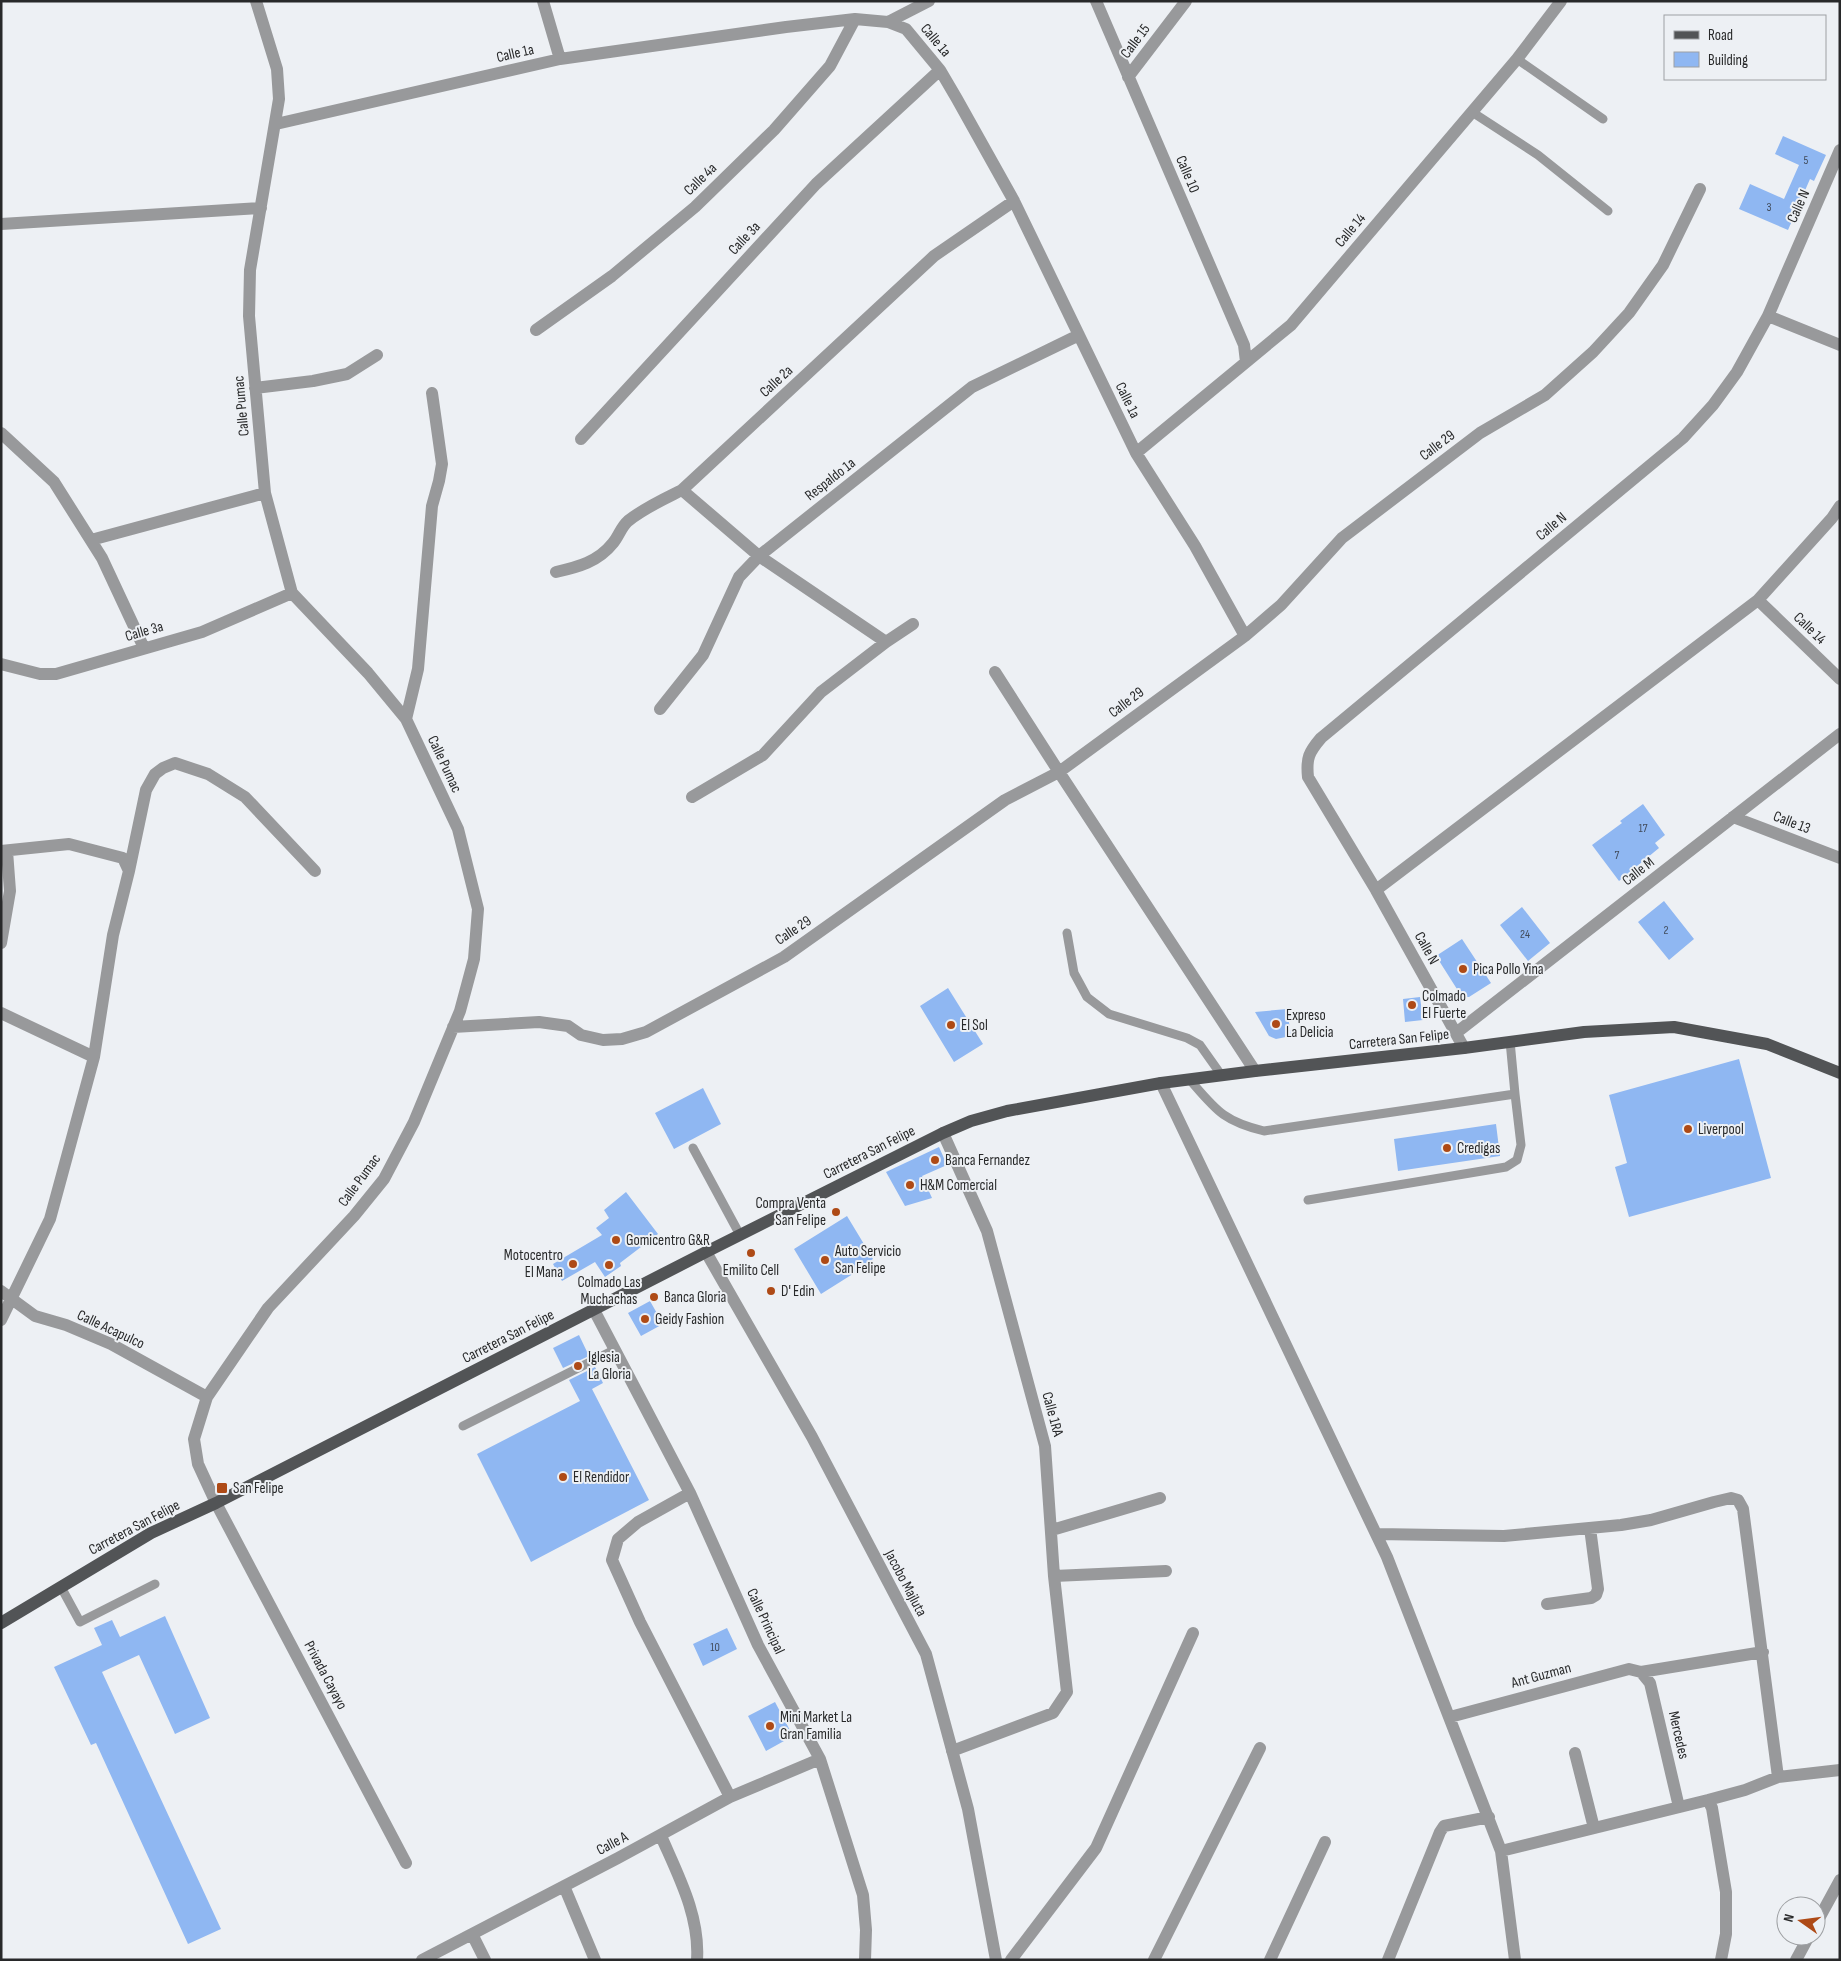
<svg xmlns="http://www.w3.org/2000/svg" width="1841" height="1961" font-family="'Sofia Sans Condensed',sans-serif">
<rect width="100%" height="100%" fill="#edf0f4"/>
<path fill="#8fb7f2" d="M1783,136L1826,155L1814,181L1810,179L1788,230L1739,209L1750,184L1784,199L1799,165L1775,154Z
M1643,804L1665,835L1655,843L1659,848L1619,881L1592,845L1622,823L1620,821Z
M1664,901L1694,939L1669,960L1638,922Z
M1522,907L1550,943L1528,961L1500,925Z
M1462,939L1491,983L1469,997H1462L1436,956Z
M948,988L983,1044L954,1062L920,1006Z
M1420,997L1423,1020L1405,1022L1403,999Z
M1287,1009L1291,1036L1276,1039L1269,1036L1255,1012Z
M1739,1059L1771,1178L1629,1217L1615,1167L1627,1163L1609,1095Z
M703,1088L721,1124L674,1149L655,1113Z
M1496,1124L1500,1156L1398,1171L1394,1139Z
M939,1147L947,1165L922,1176L932,1198L905,1206L886,1172Z
M626,1192L658,1234L620,1263L621,1266L605,1277L595,1262L562,1281L553,1264L602,1235L596,1228L609,1218L604,1210Z
M847,1216L873,1259L855,1270L856,1272L821,1294L794,1249Z
M650,1301L663,1324L641,1336L628,1313Z
M579,1335L589,1356L563,1368L553,1348Z
M595,1367L603,1383L592,1389L649,1500L531,1562L477,1454L580,1401L569,1380Z
M165,1616L210,1718L175,1734L139,1655L102,1672L221,1929L188,1944L96,1743L91,1745L54,1667L102,1645L94,1628L112,1620L120,1637Z
M727,1628L737,1649L703,1666L693,1644Z
M775,1702L793,1736L766,1751L748,1716Z"/>
<g fill="none" stroke-linecap="round" stroke-linejoin="round">
<path stroke="#98999b" stroke-width="9" d="M1517,59L1603,119
M1472,112L1538,155L1608,211
M1067,933L1074,973L1087,997L1109,1014L1187,1038L1200,1045L1222,1076
M1190,1080C1216,1110 1223,1121 1264,1131L1515,1094L1510,1041
M693,1148L740,1235
M1308,1200L1506,1167L1517,1160L1521,1145L1515,1094
M463,1426L614,1350
M61,1587L80,1622L155,1584"/>
<path stroke="#98999b" stroke-width="12" d="M256,1L277,69L279,99L250,270L249,316L265,493L292,593L368,673L406,719L458,829L478,909L474,959L460,1011L414,1122L384,1179L354,1216L268,1308L207,1397L194,1439L198,1464L216,1503L406,1863
M543,1L560,59
M1096,1L1244,345L1246,362
M888,22L929,1
M1128,77L1186,1
M276,124L560,59L786,27L855,19L888,22L906,29L940,70L957,99L1014,201L1136,453L1195,546L1245,636
M1,224L261,208
M1768,316L1840,345
M536,330L612,276L695,207L774,130L830,66L855,19
M255,388L313,381L347,374L377,355
M1,433L54,482L102,558L144,648
M581,439L816,184L940,70
M1136,453L1291,325L1517,59L1561,1
M682,490L759,556L886,642
M91,540L265,493
M556,572C578,567 598,562 613,543C619,536 621,527 628,521C644,508 664,499 682,490L934,256L1014,201
M1758,600L1840,679
M1,664L40,674H56L202,632L292,593
M995,672L1059,772L1255,1071
M660,709L703,655L739,577L759,556L972,387L1079,335
M406,719L418,669L432,506L439,481L442,464L432,393
M692,797L763,755L821,692L886,642L913,624
M1733,817L1840,858
M1,851L69,844L123,858L129,871L113,935L94,1057
M129,871L146,790L155,774L163,768L175,763L208,774L245,797L315,871
M1376,890L1758,600L1832,518L1840,506
M1,943L10,891L7,851
M1,1013L94,1057L50,1219L1,1320
M453,1027L539,1022L568,1026L581,1035L603,1040L622,1039L646,1032L784,957L1005,800L1059,772L1245,636L1281,605L1342,538L1480,433L1545,395L1593,352L1629,313L1663,265L1700,189
M1456,1033L1840,734
M1464,1048L1376,890L1308,777C1306,758 1309,752 1321,738L1683,438L1713,405L1737,372L1768,316L1840,150
M1161,1083L1387,1557L1501,1851L1515,1960
M943,1133L987,1231L1045,1446L1054,1576L1067,1692L1053,1713L952,1751
M706,1252L812,1437L926,1654L968,1809L996,1960
M1,1291L35,1316L66,1325L111,1344L207,1397
M594,1310L690,1493L758,1645L820,1759L863,1895L866,1930L865,1960
M690,1493L638,1522L618,1539L612,1560L640,1622L730,1797
M1052,1530L1160,1498
M1376,1534L1504,1536L1621,1525L1651,1520L1714,1502L1731,1498L1738,1500L1743,1509L1778,1777
M1054,1576L1166,1571
M1547,1604L1591,1598L1596,1595L1598,1589L1590,1528
M1641,1672L1650,1683L1679,1807
M1450,1717L1629,1669L1641,1672L1763,1652
M1575,1753L1594,1828
M1708,1800L1712,1808L1726,1892V1934L1721,1960
M661,1836C678,1875 700,1916 697,1960
M1501,1851L1708,1800L1745,1790L1778,1777L1840,1770
M564,1886L595,1960
M1816,1924L1840,1880
M472,1934L485,1960
M422,1960L618,1858L730,1797L820,1759
M1011,1960L1096,1848L1193,1633
M1154,1960L1260,1748
M1270,1960L1325,1842
M1388,1960L1440,1832L1444,1826L1489,1817
M1796,1960L1809,1936"/>
<path stroke="#525456" stroke-width="12" d="M1,1623L151,1533L216,1503L706,1252L943,1133L971,1121L1007,1111L1161,1083L1255,1071L1464,1048L1584,1032L1674,1027L1767,1044L1840,1073"/>
</g>
<g fill="#ae4a16" stroke="#edf0f4" stroke-width="2">
<circle cx="1463" cy="969" r="5"/>
<circle cx="1412" cy="1005" r="5"/>
<circle cx="1276" cy="1024" r="5"/>
<circle cx="951" cy="1025" r="5"/>
<circle cx="1688" cy="1129" r="5"/>
<circle cx="1447" cy="1148" r="5"/>
<circle cx="935" cy="1160" r="5"/>
<circle cx="910" cy="1185" r="5"/>
<circle cx="836" cy="1212" r="5"/>
<circle cx="616" cy="1240" r="5"/>
<circle cx="751" cy="1253" r="5"/>
<circle cx="825" cy="1260" r="5"/>
<circle cx="573" cy="1264" r="5"/>
<circle cx="609" cy="1265" r="5"/>
<circle cx="771" cy="1291" r="5"/>
<circle cx="654" cy="1297" r="5"/>
<circle cx="645" cy="1319" r="5"/>
<circle cx="578" cy="1366" r="5"/>
<circle cx="563" cy="1477" r="5"/>
<rect x="216" y="1482" width="12" height="12" rx="2.5"/>
<circle cx="770" cy="1726" r="5"/>
</g>
<g text-anchor="middle" stroke-width="4" stroke-linejoin="round" paint-order="stroke">
<g font-size="12" fill="#424c5c">
<text x="1806" y="164">5</text>
<text x="1769" y="211">3</text>
<text x="1643" y="832">17</text>
<text x="1617" y="859">7</text>
<text x="1666" y="934">2</text>
<text x="1525" y="938">24</text>
<text x="715" y="1651">10</text>
</g>
<g font-size="15" fill="#28292a" stroke="#edf0f4">
<text transform="translate(936 40) rotate(50)" y="5">Calle 1a</text>
<text transform="translate(1135 41) rotate(-53)" y="5">Calle 15</text>
<text transform="translate(515 53) rotate(-13)" y="5">Calle 1a</text>
<text transform="translate(1188 174) rotate(67)" y="5">Calle 10</text>
<text transform="translate(700 179) rotate(-44)" y="5">Calle 4a</text>
<text transform="translate(1798 206) rotate(-66)" y="5">Calle N</text>
<text transform="translate(1350 230) rotate(-50)" y="5">Calle 14</text>
<text transform="translate(744 238) rotate(-47)" y="5">Calle 3a</text>
<text transform="translate(776 381) rotate(-43)" y="5">Calle 2a</text>
<text transform="translate(1128 400) rotate(64)" y="5">Calle 1a</text>
<text transform="translate(241 406) rotate(-95)" y="5">Calle Pumac</text>
<text transform="translate(1437 445) rotate(-37)" y="5">Calle 29</text>
<text transform="translate(830 479) rotate(-38)" y="5">Respaldo 1a</text>
<text transform="translate(1551 526) rotate(-40)" y="5">Calle N</text>
<text transform="translate(1810 628) rotate(44)" y="5">Calle 14</text>
<text transform="translate(144 631) rotate(-16)" y="5">Calle 3a</text>
<text transform="translate(1126 702) rotate(-37)" y="5">Calle 29</text>
<text transform="translate(445 764) rotate(65)" y="5">Calle Pumac</text>
<text transform="translate(1792 822) rotate(21)" y="5">Calle 13</text>
<text transform="translate(1638 871) rotate(-38)" y="5">Calle M</text>
<text transform="translate(793 930) rotate(-34)" y="5">Calle 29</text>
<text transform="translate(1427 948) rotate(61)" y="5">Calle N</text>
<text transform="translate(1399 1039) rotate(-6)" y="5">Carretera San Felipe</text>
<text transform="translate(869 1152) rotate(-27)" y="5">Carretera San Felipe</text>
<text transform="translate(359 1180) rotate(-54)" y="5">Calle Pumac</text>
<text transform="translate(111 1329) rotate(25)" y="5">Calle Acapulco</text>
<text transform="translate(508 1336) rotate(-27)" y="5">Carretera San Felipe</text>
<text transform="translate(1053 1414) rotate(75)" y="5">Calle 1RA</text>
<text transform="translate(134 1527) rotate(-28)" y="5">Carretera San Felipe</text>
<text transform="translate(906 1583) rotate(62)" y="5">Jacobo Majluta</text>
<text transform="translate(766 1621) rotate(65)" y="5">Calle Principal</text>
<text transform="translate(326 1675) rotate(62)" y="5">Privada Cayayo</text>
<text transform="translate(1541 1675) rotate(-15)" y="5">Ant Guzman</text>
<text transform="translate(1679 1735) rotate(77)" y="5">Mercedes</text>
<text transform="translate(612 1843) rotate(-28)" y="5">Calle A</text>
</g>
<g font-size="15" fill="#28292a" stroke="#edf0f4" text-anchor="start">
<text x="1473" y="974">Pica Pollo Yina</text>
<text x="1422" y="1001">Colmado<tspan x="1422" dy="17">El Fuerte</tspan></text>
<text x="1286" y="1020">Expreso<tspan x="1286" dy="17">La Delicia</tspan></text>
<text x="961" y="1030">El Sol</text>
<text x="1698" y="1134">Liverpool</text>
<text x="1457" y="1153">Credigas</text>
<text x="945" y="1165">Banca Fernandez</text>
<text x="920" y="1190">H&amp;M Comercial</text>
<text x="826" y="1208" text-anchor="end">Compra Venta<tspan x="826" dy="17">San Felipe</tspan></text>
<text x="626" y="1245">Gomicentro G&amp;R</text>
<text x="835" y="1256">Auto Servicio<tspan x="835" dy="17">San Felipe</tspan></text>
<text x="563" y="1260" text-anchor="end">Motocentro<tspan x="563" dy="17">El Mana</tspan></text>
<text x="751" y="1275" text-anchor="middle">Emilito Cell</text>
<text x="609" y="1287" text-anchor="middle">Colmado Las<tspan x="609" dy="17">Muchachas</tspan></text>
<text x="781" y="1296">D' Edin</text>
<text x="664" y="1302">Banca Gloria</text>
<text x="655" y="1324">Geidy Fashion</text>
<text x="588" y="1362">Iglesia<tspan x="588" dy="17">La Gloria</tspan></text>
<text x="573" y="1482">El Rendidor</text>
<text x="233" y="1493">San Felipe</text>
<text x="780" y="1722">Mini Market La<tspan x="780" dy="17">Gran Familia</tspan></text>
</g>
</g>
<rect width="1841" height="1961" fill="none" stroke="#28292a" stroke-width="5"/>
<rect x="1664" y="15" width="162" height="65" fill="#edf0f4" stroke="#9ea0a3"/>
<rect x="1674" y="31" width="25" height="8" fill="#525456" stroke="#9ea0a3"/>
<text x="1708" y="40" font-size="15" fill="#28292a">Road</text>
<rect x="1674" y="52" width="25" height="15" fill="#8fb7f2" stroke="#9ea0a3"/>
<text x="1708" y="65" font-size="15" fill="#28292a">Building</text>
<g transform="translate(1801 1921) rotate(284)"><circle r="24" fill="#edf0f4" stroke="#9ea0a3"/>
<path d="M0-4L9 19L0 12L-9 19Z" fill="#ae4a16"/>
<text y="-8" font-size="14" font-weight="bold" text-anchor="middle" fill="#28292a">N</text>
</g>
</svg>
